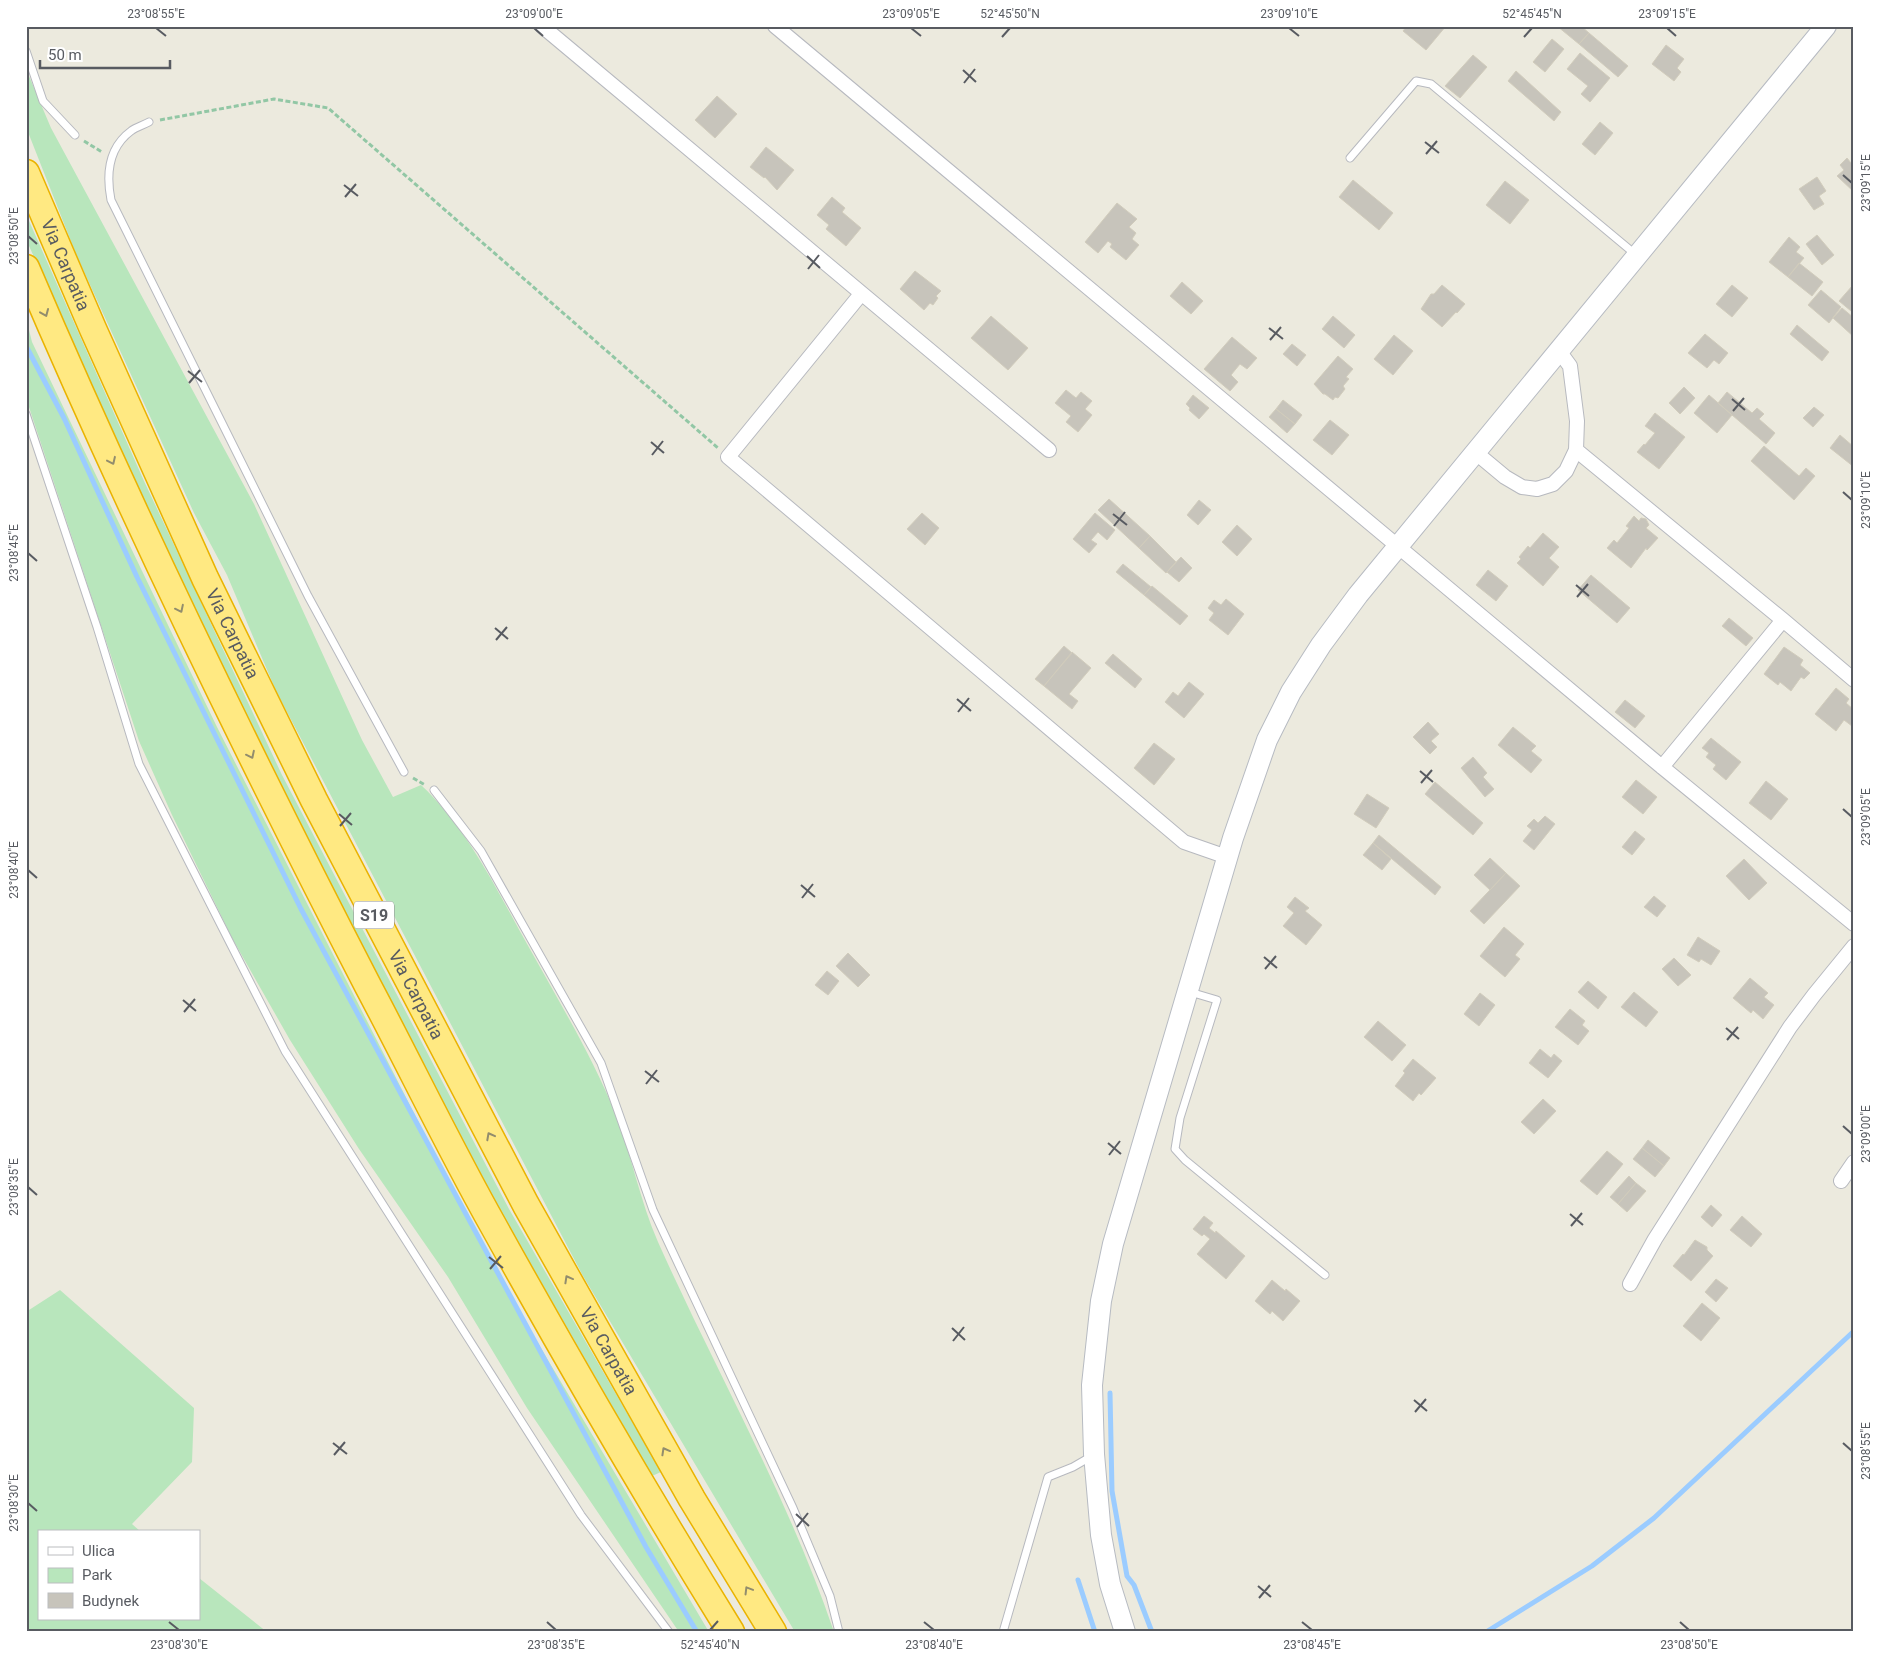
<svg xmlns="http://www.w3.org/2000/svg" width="1880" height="1658" font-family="Roboto,sans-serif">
<rect width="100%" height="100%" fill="#eceade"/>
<path fill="#b8e6bc" d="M26,69L51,128L254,504L362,740L393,797L421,785C470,831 498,893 531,951C561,1005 593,1058 616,1115C632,1157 640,1201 658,1242C716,1372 788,1496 834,1632H795L583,1276L276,691L227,575L194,513L76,254L26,127Z
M26,214L144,481L282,775L509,1209L661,1472L652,1476L504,1217L388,999L199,618L97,400L26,239Z
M26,318L32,342L217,727L490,1262L709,1632H679L527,1408L448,1277L359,1149L290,1040L232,938L172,815L139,741L26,398Z
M60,1290L194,1408L192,1462L132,1524L141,1532H39V1619H199V1578L267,1632H26V1310H29Z"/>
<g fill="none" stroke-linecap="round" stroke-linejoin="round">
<path stroke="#9bccff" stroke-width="5" d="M26,346L64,418L137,577L301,909L646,1547L697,1632
M1110,1393L1112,1491L1127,1576L1134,1585L1152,1632
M1078,1580L1095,1632
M1486,1632L1592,1566L1654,1518L1854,1331"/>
</g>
<path fill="#c7c4bb" stroke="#d1ccbc" d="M1407,26H1446L1426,50L1403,31Z
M1557,26H1581L1589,33L1579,44Z
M1589,33L1628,66L1618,77L1579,44Z
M1552,39L1564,49L1545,72L1533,62Z
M1666,45L1684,59L1677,68L1681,72L1674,81L1652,64Z
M1580,53L1610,78L1590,102L1581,94L1588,86L1567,69Z
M1473,55L1487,67L1460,98L1445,86Z
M1516,71L1561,112L1554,121L1508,81Z
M717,96L737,114L715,138L695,120Z
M1600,122L1613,133L1595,155L1582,144Z
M766,147L794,170L777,190L765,177L764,178L750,167Z
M1847,158L1851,163L1854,160V192L1837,176L1844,170L1840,165Z
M1817,177L1826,191L1819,196L1824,204L1814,210L1799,189Z
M1353,180L1393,213L1379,230L1339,197Z
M1505,181L1529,200L1510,224L1486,205Z
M832,197L845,208L842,212L861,228L846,246L826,229L829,225L817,215Z
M1117,203L1137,219L1129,227L1136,233L1132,239L1139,245L1126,260L1110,247L1112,244L1108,241L1098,253L1085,242Z
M1817,235L1834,255L1822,265L1806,244Z
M1789,237L1800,247L1796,252L1804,258L1788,277L1769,262Z
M1799,263L1823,282L1812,296L1788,277Z
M915,271L941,291L936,296L938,298L933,305L930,303L924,310L900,289Z
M1182,282L1203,301L1191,314L1170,296Z
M1442,285L1465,304L1457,313L1456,312L1442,327L1421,309L1431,294H1434Z
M1732,285L1748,298L1732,317L1716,304Z
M1853,285L1854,307L1851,311L1839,301Z
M1821,290L1841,307L1829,323L1808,305Z
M1842,308L1854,318V337L1833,318Z
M991,316L1028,348L1008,370L971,338Z
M1333,316L1355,335L1344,348L1322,329Z
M1797,325L1829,352L1822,361L1790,334Z
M1705,334L1728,353L1719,364L1714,360L1707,368L1688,353Z
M1394,335L1413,351L1393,375L1374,359Z
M1232,337L1257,358L1247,369L1240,364L1231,375L1238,382L1230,391L1204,369Z
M1292,344L1306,355L1297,366L1283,354Z
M1338,356L1353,369L1346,377L1349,379L1343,386L1345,389L1338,398L1335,397L1333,400L1325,394H1323L1314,384Z
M1684,387L1695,398L1680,414L1669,403Z
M1066,390L1076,398L1081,392L1092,401L1085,409L1092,415L1078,432L1066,422L1071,416L1055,403Z
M1727,392L1752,413L1757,408L1764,414L1759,419L1775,433L1766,444L1718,403Z
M1193,395L1209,408L1199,419L1189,410L1190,408L1186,404Z
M1709,395L1732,415L1717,433L1694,413Z
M1283,400L1302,415L1295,424L1276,409Z
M1814,407L1824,415L1813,427L1803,418Z
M1276,409L1295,424L1287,433L1269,417Z
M1655,413L1685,437L1659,469L1637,452L1644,444L1645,445L1655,433L1645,426Z
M1330,420L1349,435L1332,455L1313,440Z
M1840,435L1854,447V467L1830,448Z
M1764,446L1799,476L1806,468L1815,476L1794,500L1751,461Z
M1109,499L1150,536L1139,548L1098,510Z
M1199,500L1211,510L1198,525L1187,515Z
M922,513L939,528L925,545L907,529Z
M1095,513L1115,530L1107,540L1098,532L1091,540L1097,544L1089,553L1073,539Z
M1634,516L1639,521L1641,518L1646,519L1649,525L1646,528L1658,538L1647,550L1646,548L1631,568L1607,548L1614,540L1617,543L1629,528L1626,526Z
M1237,525L1252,539L1237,556L1222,542Z
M1543,533L1559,547L1549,558L1559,567L1543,586L1517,563L1521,559L1519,557L1528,546L1530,548Z
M1150,536L1176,562L1166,573L1139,548Z
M1181,557L1192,568L1179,582L1167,572Z
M1123,564L1151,587L1144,595L1116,572Z
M1488,570L1508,586L1496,601L1476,585Z
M1591,575L1630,608L1617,623L1578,590Z
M1152,586L1188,616L1180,625L1144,595Z
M1226,599L1244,614L1228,635L1209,620L1214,613L1208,608L1214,600L1221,605Z
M1729,618L1753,638L1746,646L1722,626Z
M1064,646L1072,653L1044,686L1035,679Z
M1784,647L1803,660L1800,665L1810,673L1804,679L1801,677L1791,691L1780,682L1778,685L1764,674Z
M1072,652L1091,668L1069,694L1078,701L1072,709L1044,686Z
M1113,654L1142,679L1135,688L1105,663Z
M1189,682L1204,694L1184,718L1165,702L1173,692L1178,696Z
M1836,688L1849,699L1846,703L1854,710V723L1852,726L1844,720L1836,731L1815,714Z
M1625,700L1645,716L1635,728L1615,712Z
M1428,722L1439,734L1431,741L1437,747L1430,754L1413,737Z
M1513,727L1536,746L1531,751L1542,760L1531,773L1498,745Z
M1711,738L1741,762L1726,780L1713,769L1716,765L1706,757L1709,753L1702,748Z
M1154,743L1175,759L1154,785L1134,768Z
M1473,757L1487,773L1483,777L1494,789L1485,797L1461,768Z
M1636,780L1657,797L1643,814L1622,797Z
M1766,781L1788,799L1771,820L1749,803Z
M1435,782L1483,823L1473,835L1425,794Z
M1367,794L1389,808L1376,828L1354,814Z
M1545,816L1555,824L1534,850L1523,841L1532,830L1527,826L1534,819L1538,823Z
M1635,831L1645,839L1632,855L1622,847Z
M1379,835L1441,887L1435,895L1373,843Z
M1373,843L1391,859L1382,870L1363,855Z
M1490,858L1506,873L1490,890L1474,875Z
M1744,859L1767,883L1749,900L1726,876Z
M1506,873L1520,886L1484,924L1470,911Z
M1654,896L1666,906L1657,917L1644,907Z
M1295,897L1309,908L1305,911L1322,925L1306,945L1283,926L1294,913L1287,907Z
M1504,927L1524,944L1515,955L1520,959L1505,977L1480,956Z
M1698,937L1720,951L1711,965L1701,959L1699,962L1687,955Z
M848,953L870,975L858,987L836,966Z
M1674,958L1691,975L1678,986L1662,969Z
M827,971L839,981L828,995L815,985Z
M1750,978L1768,993L1764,997L1774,1005L1763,1019L1753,1010L1751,1013L1733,998Z
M1588,981L1607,997L1598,1009L1578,992Z
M1634,992L1658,1012L1646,1027L1621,1007Z
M1480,993L1495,1005L1479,1026L1464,1014Z
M1570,1009L1585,1021L1582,1025L1589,1031L1578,1045L1555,1027Z
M1378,1021L1406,1045L1392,1061L1364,1037Z
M1540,1049L1551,1058L1554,1054L1562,1061L1548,1078L1529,1063Z
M1413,1059L1436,1078L1421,1095L1419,1093L1413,1101L1395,1086L1405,1073L1403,1071Z
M1543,1099L1556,1111L1534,1134L1521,1122Z
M1648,1140L1670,1158L1664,1166L1642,1148Z
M1642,1148L1664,1166L1655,1177L1633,1159Z
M1607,1151L1623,1164L1597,1195L1580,1181Z
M1629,1176L1636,1183L1618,1204L1610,1197Z
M1636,1183L1646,1191L1627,1212L1618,1204Z
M1711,1205L1722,1215L1712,1227L1701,1217Z
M1204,1216L1213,1223L1209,1228L1215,1233L1216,1231L1245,1256L1226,1279L1197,1254L1210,1239L1204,1234L1202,1236L1193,1229Z
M1742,1216L1762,1234L1751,1247L1730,1230Z
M1695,1240L1707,1247V1250L1713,1256L1691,1281L1673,1266L1683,1254L1684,1255Z
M1716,1279L1728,1288L1716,1302L1705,1292Z
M1272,1280L1285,1291L1286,1289L1300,1301L1283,1321L1272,1311L1270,1314L1255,1301Z
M1702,1303L1720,1318L1701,1341L1683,1326Z"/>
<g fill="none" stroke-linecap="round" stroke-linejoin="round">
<defs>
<path id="lane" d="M26,51L43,101L75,135
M149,122C144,125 136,127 131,131C108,148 106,174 111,200L308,596L404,772
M1350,158L1416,81L1431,84L1635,254
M26,414L97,627L139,764L285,1051L581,1515L669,1632
M434,790L481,851L601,1063L653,1210L793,1508L830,1596L839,1632
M1190,992L1217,1000L1180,1118L1175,1149L1185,1160L1325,1275
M1003,1632L1048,1477L1073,1467L1092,1456"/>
<path id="street" d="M542,26L1049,450
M775,26L1662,767L1854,924
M861,294L728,457L1184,842L1227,857
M1576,450L1783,620L1854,680
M1475,452L1505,477L1522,487L1537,489L1553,484L1566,471L1576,450L1577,421L1570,366L1559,351
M1662,767L1783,620
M1841,1181L1854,1162
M1630,1284L1655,1239L1790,1027L1814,995L1854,946"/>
<path id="secondary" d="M1125,1632L1110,1584L1101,1535L1094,1454L1092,1385L1101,1301L1113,1244L1233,838L1267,740L1291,692L1321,645L1358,595L1826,26"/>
<g id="highway">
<path id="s1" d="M26,173L93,329L205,578L314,800L526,1205L692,1499L773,1632"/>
<path d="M26,268C130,512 246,750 368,986C410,1065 449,1147 493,1225C569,1362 648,1498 731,1632"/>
</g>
</defs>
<use href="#lane" stroke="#b7b9bf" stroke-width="9"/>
<use href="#street" stroke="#b7b9bf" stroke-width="16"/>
<use href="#secondary" stroke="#b7bbc2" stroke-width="22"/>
<use href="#highway" stroke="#eab300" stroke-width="29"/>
<path stroke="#92c7a5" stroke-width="3" stroke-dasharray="5 2.5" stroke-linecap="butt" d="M160,120L274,99L328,108L718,448
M84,141L102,152
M413,778L425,785"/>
<use href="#lane" stroke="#fff" stroke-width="7"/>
<use href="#street" stroke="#fff" stroke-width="14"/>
<use href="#secondary" stroke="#fff" stroke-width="20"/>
<use href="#highway" stroke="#ffe982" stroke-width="26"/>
</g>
<defs><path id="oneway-chevron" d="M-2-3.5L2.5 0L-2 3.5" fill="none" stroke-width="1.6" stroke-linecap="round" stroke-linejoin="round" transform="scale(1.25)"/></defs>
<g stroke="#928d6d">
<use href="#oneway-chevron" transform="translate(45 313) rotate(67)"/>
<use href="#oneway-chevron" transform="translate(112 461) rotate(65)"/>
<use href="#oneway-chevron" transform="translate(180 609) rotate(64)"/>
<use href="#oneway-chevron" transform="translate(251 755) rotate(64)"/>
<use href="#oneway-chevron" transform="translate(490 1136) rotate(-118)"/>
<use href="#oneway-chevron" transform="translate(568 1279) rotate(-119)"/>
<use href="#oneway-chevron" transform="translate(665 1451) rotate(-119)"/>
<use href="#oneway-chevron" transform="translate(748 1590) rotate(-121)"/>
</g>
<path fill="none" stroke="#585b61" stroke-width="2" d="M156,28L166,36M534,28L543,36M911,28L921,36M1289,28L1299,36M1667,28L1676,36M1002,37L1010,28M1524,37L1532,28M963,70L976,82M964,83L975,69M1425,142L1439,153M1426,154L1437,141M1843,175L1852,183M344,185L358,196M345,197L356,184M28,236L37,244M807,256L820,268M808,269L819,255M1269,328L1283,339M1270,340L1281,327M188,371L202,382M189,383L200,370M1732,399L1745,410M1733,411L1744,398M651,442L664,453M652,455L663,441M1843,492L1852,500M1113,514L1127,525M1114,526L1125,512M28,553L37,561M1576,585L1589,596M1577,597L1588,584M495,628L508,639M496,640L507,627M957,699L971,711M958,712L969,698M1420,771L1433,782M1421,783L1432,770M1843,809L1852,817M339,814L352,825M340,826L351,813M28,870L37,878M801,885L815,897M802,898L813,884M1264,957L1277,968M1265,969L1276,956M183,1000L196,1011M184,1012L195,999M1726,1028L1739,1039M1727,1040L1738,1027M645,1071L659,1082M646,1084L657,1070M1843,1126L1852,1134M1108,1143L1121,1154M1109,1155L1120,1141M28,1187L37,1195M1570,1214L1583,1225M1571,1226L1582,1213M489,1257L503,1268M490,1269L501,1256M952,1328L965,1340M953,1341L964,1327M1414,1400L1427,1411M1415,1412L1426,1399M333,1443L347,1454M1843,1443L1852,1451M334,1455L345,1442M28,1503L37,1511M796,1514L809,1526M797,1527L808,1513M1258,1586L1271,1597M1259,1598L1270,1585M169,1622L179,1630M547,1622L556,1630M924,1622L934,1630M1302,1622L1312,1630M1680,1622L1689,1630M710,1630L718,1621"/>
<g text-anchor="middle" stroke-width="5" stroke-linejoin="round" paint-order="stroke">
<rect fill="#fff" stroke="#8a8c90" stroke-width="1" x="354" y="901.5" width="40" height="27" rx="4"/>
<g font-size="16" font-weight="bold" fill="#585b61">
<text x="374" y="921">S19</text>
</g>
<g font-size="18" fill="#585b61" stroke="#fff">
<text dy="6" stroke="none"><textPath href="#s1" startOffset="100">Via Carpatia</textPath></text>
<text dy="6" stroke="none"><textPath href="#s1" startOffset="505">Via Carpatia</textPath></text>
<text dy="6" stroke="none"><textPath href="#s1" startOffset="910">Via Carpatia</textPath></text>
<text dy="6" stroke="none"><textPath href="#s1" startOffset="1315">Via Carpatia</textPath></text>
</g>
</g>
<rect width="1880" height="1658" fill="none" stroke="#ffffff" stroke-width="55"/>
<rect x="38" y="1530" width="162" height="90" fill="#ffffff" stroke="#bcbdc0"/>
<rect x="48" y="1547" width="25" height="8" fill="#ffffff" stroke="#bcbdc0"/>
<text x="82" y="1556" font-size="15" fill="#585b61">Ulica</text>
<rect x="48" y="1568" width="25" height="15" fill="#b8e6bc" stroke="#bcbdc0"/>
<text x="82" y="1580" font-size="15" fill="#585b61">Park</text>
<rect x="48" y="1593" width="25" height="15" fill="#c7c4bb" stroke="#bcbdc0"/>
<text x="82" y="1606" font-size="15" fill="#585b61">Budynek</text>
<path d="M40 60v8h130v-8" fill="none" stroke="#585b61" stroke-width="2.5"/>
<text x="48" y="60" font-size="15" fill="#585b61" stroke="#ffffff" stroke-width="4" paint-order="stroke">50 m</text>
<rect x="28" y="28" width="1824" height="1602" fill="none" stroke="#585b61" stroke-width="2"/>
<g font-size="12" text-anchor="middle" fill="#585b61">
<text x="156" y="18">23°08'55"E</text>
<text x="534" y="18">23°09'00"E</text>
<text x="911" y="18">23°09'05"E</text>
<text x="1010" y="18">52°45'50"N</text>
<text x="1289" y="18">23°09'10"E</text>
<text x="1532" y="18">52°45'45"N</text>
<text x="1667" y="18">23°09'15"E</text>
<text transform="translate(1866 183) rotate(-90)" y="4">23°09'15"E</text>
<text transform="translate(14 236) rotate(-90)" y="4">23°08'50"E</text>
<text transform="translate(1866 500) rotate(-90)" y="4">23°09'10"E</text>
<text transform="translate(14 553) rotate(-90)" y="4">23°08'45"E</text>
<text transform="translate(1866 817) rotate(-90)" y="4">23°09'05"E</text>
<text transform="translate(14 870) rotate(-90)" y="4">23°08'40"E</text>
<text transform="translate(1866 1134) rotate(-90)" y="4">23°09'00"E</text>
<text transform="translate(14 1187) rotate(-90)" y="4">23°08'35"E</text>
<text transform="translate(1866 1451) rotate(-90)" y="4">23°08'55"E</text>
<text transform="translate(14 1503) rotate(-90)" y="4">23°08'30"E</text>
<text x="179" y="1649">23°08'30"E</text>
<text x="556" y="1649">23°08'35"E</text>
<text x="710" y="1649">52°45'40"N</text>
<text x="934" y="1649">23°08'40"E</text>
<text x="1312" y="1649">23°08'45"E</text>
<text x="1689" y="1649">23°08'50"E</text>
</g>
</svg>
